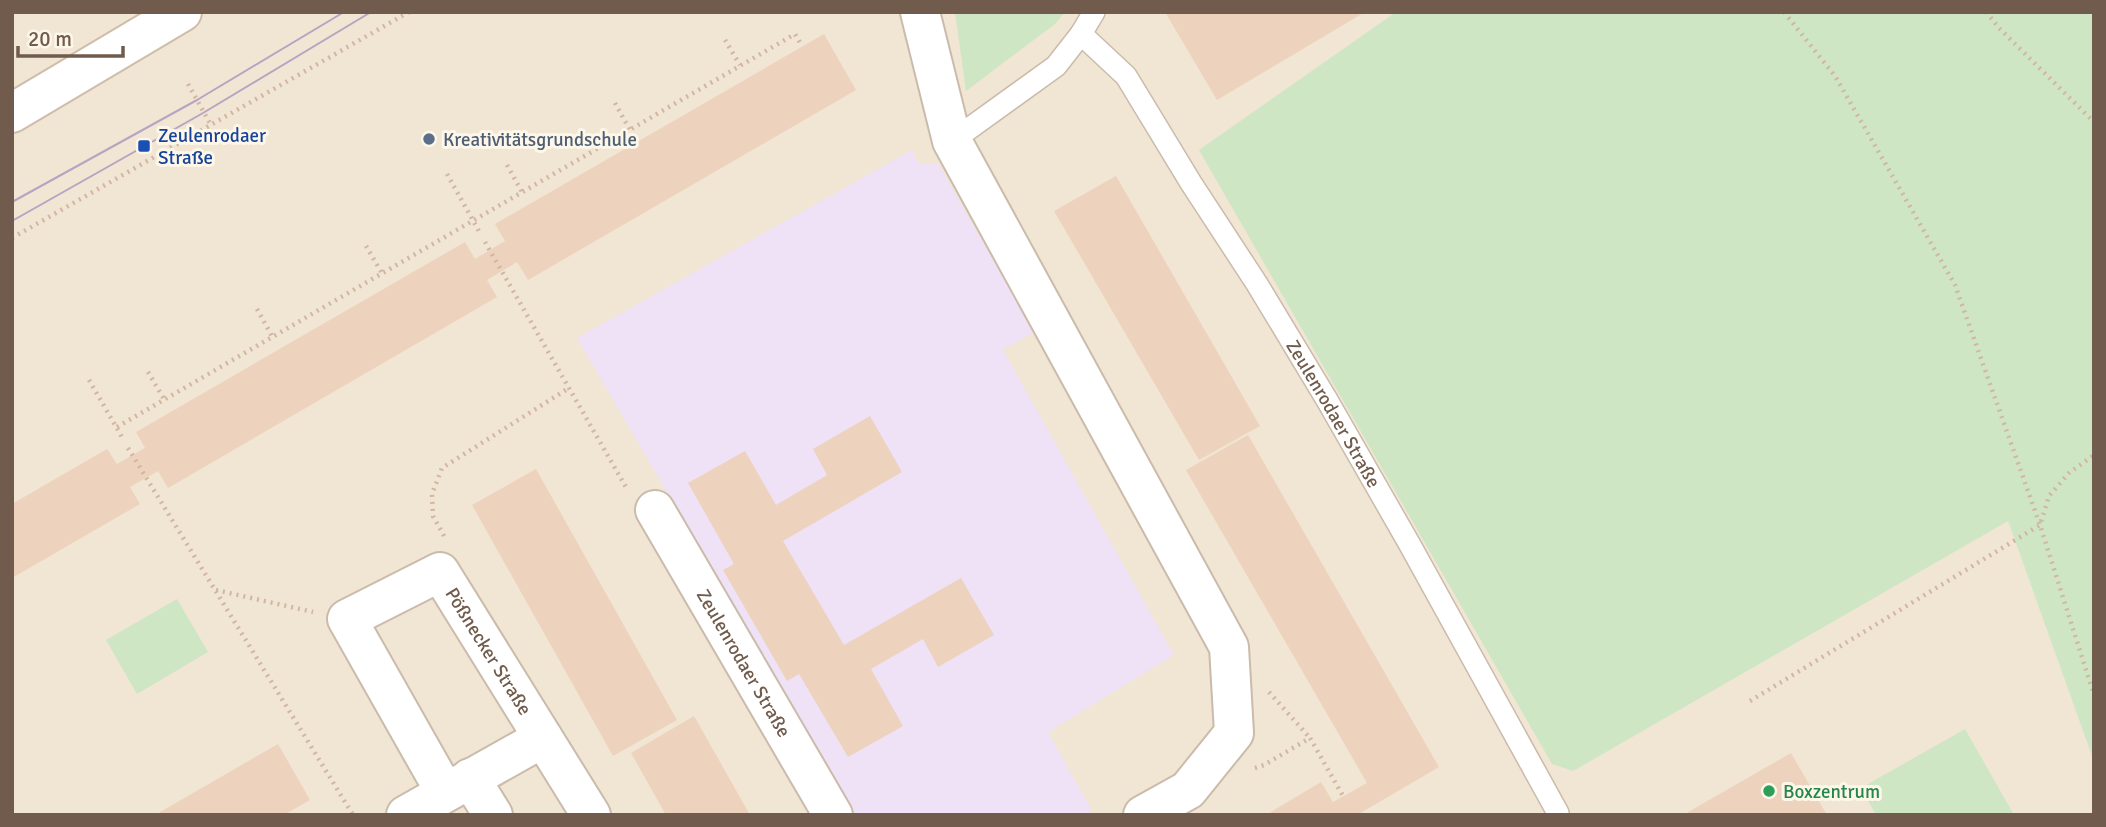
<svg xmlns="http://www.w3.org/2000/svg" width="2106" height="827" font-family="Signika,sans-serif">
<rect width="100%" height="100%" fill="#faf3e4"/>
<path fill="#f1e5d3" d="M12,12H1749L2000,498L2094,762V815H12Z"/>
<path fill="#efe1f6" d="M912,150L919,164L938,163L1034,332L1003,350L1174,655L1048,732L1092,811L1086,815H855L577,338Z"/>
<path fill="#cfe6c4" d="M955,12H1065L1055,24L966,91Z
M1396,12H2094V762L2008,521L1573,771L1552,764L1199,150Z
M177,599L208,652L137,694L106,640Z
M1965,729L2014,815H1876L1861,788Z"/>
<path fill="#edd3be" d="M1165,12H1365L1217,100Z
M824,34L856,90L528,280L517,262L487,280L497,297L168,488L158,471L130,487L140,504L12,578V504L107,449L117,464L145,448L136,432L465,242L475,259L505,241L495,224Z
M1116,176L1260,426L1199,460L1054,211Z
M870,416L902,472L783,541L844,645L961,578L994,635L938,667L923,639L871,669L903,726L848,757L799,674L787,681L723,570L734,564L688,483L745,451L776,505L827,475L813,449Z
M1248,435L1439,767L1357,815H1266L1321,782L1333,802L1367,783L1186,470Z
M536,469L677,720L613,756L472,505Z
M694,716L750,815H666L631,753Z
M278,744L310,800L284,815H155Z
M1791,753L1827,815H1683Z"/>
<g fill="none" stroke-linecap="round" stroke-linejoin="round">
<defs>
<g id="lane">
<path id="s1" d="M1081,34L1126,76L1191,183L1257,284L1327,400L1410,545L1558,813"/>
<path d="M952,141L1056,66L1081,34L1094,12"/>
</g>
<g id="street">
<path d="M920,12L952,141L1229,647L1234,733L1188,790L1143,815"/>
<path id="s2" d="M655,510L833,815"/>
<path d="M470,778L493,815"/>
<path id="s3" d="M445,792L347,619L440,572L591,815"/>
<path d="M406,815L543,738"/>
</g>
<path id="secondary" d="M12,113L182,12"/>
</defs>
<use href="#lane" stroke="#cabbab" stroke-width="24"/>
<use href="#street" stroke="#cabbab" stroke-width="42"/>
<use href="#secondary" stroke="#cfbdac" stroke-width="42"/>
<path stroke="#d1b7a1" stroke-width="4.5" stroke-dasharray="2 5" stroke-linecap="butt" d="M1784,12L1835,76L1955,285L2040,525L2094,695
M1986,12L2000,29L2094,122
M725,40L740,65
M188,84L211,125
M615,103L630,130
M507,165L522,192
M447,174L480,233
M12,238L409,12
M485,242L627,489
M366,246L382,273
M257,309L272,336
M148,372L164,399
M89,380L122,437
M117,427L795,34L802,46
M128,448L353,815
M444,536L433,516L432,494L442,468L569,388
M216,590L313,612
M1269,692L1310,738
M1750,701L2040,525L2049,496L2069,473L2094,455
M1255,768L1264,765L1310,738L1343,796"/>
<use href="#lane" stroke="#fff" stroke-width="21"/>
<use href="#street" stroke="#fff" stroke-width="38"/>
<use href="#secondary" stroke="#fff" stroke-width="38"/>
<path stroke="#b6a4c2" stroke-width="2" d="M12,202L197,100L344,12
M12,221L203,113L371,12"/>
</g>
<circle fill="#5c6f8a" stroke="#fdf7e9" stroke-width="2.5" cx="429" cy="139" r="7"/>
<rect fill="#1a4fb4" stroke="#fdf7e9" stroke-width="2.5" x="137" y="139" width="14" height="14" rx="3.5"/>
<circle fill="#2e9e5b" stroke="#fdf7e9" stroke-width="2.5" cx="1769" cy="791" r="7"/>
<g text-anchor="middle" stroke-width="6" stroke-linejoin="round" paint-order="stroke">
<g font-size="19" fill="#164399" stroke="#fdf7e9" text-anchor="start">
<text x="158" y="142">Zeulenrodaer<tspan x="158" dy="22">Straße</tspan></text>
</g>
<g font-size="19" fill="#4e5e75" stroke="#fdf7e9" text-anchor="start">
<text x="443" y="146">Kreativitätsgrundschule</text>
</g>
<g font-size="19" fill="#705b4c" stroke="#fdf7e9">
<text dy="7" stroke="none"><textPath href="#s1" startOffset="458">Zeulenrodaer Straße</textPath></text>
<text dy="7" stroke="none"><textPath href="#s3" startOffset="396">Pößnecker Straße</textPath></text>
<text dy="7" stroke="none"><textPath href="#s2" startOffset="177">Zeulenrodaer Straße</textPath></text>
</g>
<g font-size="19" fill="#27864d" stroke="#fdf7e9" text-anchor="start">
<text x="1783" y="798">Boxzentrum</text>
</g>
</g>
<rect width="2106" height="827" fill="none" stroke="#705b4c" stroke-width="28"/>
<path d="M18 46v10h105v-10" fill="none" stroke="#705b4c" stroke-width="3.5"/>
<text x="28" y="46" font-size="21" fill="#705b4c" stroke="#fdf7e9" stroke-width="5" paint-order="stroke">20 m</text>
</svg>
